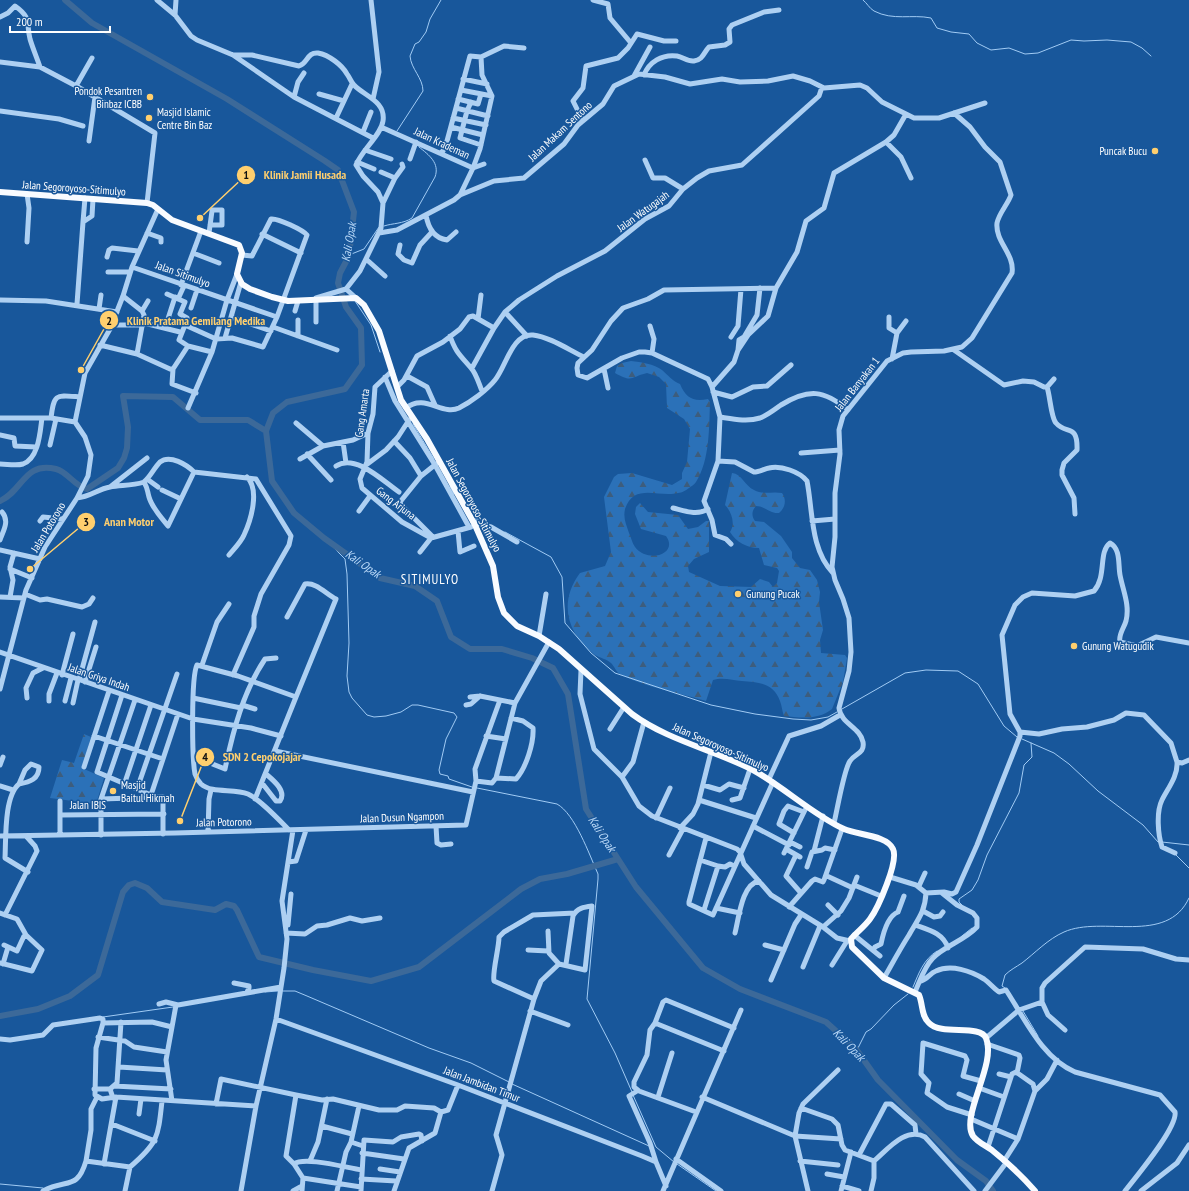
<svg xmlns="http://www.w3.org/2000/svg" width="1189" height="1191" font-family="'PT Sans Narrow',sans-serif">
<defs>
<pattern id="forest-firs" width="22" height="20" patternUnits="userSpaceOnUse"><rect width="22" height="20" fill="#2b71b8"/><path d="M5 1l3.5 6h-7zM16 11l3.5 6h-7z" fill="#3d5d7d"/></pattern>
</defs>
<rect width="100%" height="100%" fill="#18579b"/>
<path fill="url(#forest-firs)" d="M631,361C641,362 654,364 662,370C668,375 672,381 680,384C686,398 693,402 708,399L710,402C709,427 710,460 696,482C694,485 691,486 689,488C686,490 682,493 678,493C659,498 634,482 625,509C623,518 626,524 629,533C631,537 632,543 635,547C648,564 679,554 666,536L641,529L635,514L636,507L640,503L648,512L678,515L688,529L698,527L706,521H709V552L694,559L688,566L689,572L720,586L751,587L760,579L769,582L773,587L777,583L779,571L777,568L764,565L759,548C747,548 736,542 730,532C736,523 731,511 725,505L732,473C742,474 745,486 754,490C763,495 772,491 782,493C787,500 785,508 779,513C770,514 765,506 756,506C752,510 751,516 755,521L764,522L781,536L792,552V558L800,568L810,570L817,580L820,592L819,602L823,630L820,640L821,653L845,655L847,658L843,682L832,709C818,720 801,718 784,716C782,711 782,706 780,701C774,683 758,682 742,681C733,680 722,677 713,680L706,701C679,693 646,687 621,675C616,672 615,667 611,663C607,659 600,658 595,655C567,634 558,602 580,573L605,566L611,552L604,497L614,477L618,474L632,473L672,485L682,479V473L687,462L690,429L684,419L667,408L666,384L659,377L647,373C630,377 633,383 615,373L617,366L622,363Z
M84,734L91,737L82,768L104,778L96,804L50,798L62,760L74,763Z"/>
<g fill="none" stroke-linecap="round" stroke-linejoin="round">
<path stroke="#a1cbf4" stroke-width="1" d="M863,0C867,3 869,8 874,11C893,21 912,14 931,18L937,28L951,32L969,34L977,43L991,50L1009,48L1025,54L1038,53L1071,40L1084,41L1107,40L1131,42L1142,48L1151,56
M397,131L423,91C423,78 411,69 410,56L415,44L419,42L426,32L430,19L441,0
M384,226C393,223 403,224 412,218L435,177C440,163 429,155 419,147
M349,255L364,249L379,227
M355,301L371,325L380,352
M413,424L434,459
M450,486L454,494
M475,519H478L488,524
M505,532L551,557L562,577L565,623L591,653L615,673L711,705L755,714L793,719L811,720L828,717L837,712
M324,538L345,559L347,574L349,643L347,676L349,692L352,698L367,715L374,717L386,716L401,712L412,705H418L454,713L457,717L446,739L439,770L440,774L448,776L449,779L472,787
M842,709L905,673L926,670L958,671L978,684L1004,726L1017,737
M1022,739L1054,753L1069,764L1098,791L1143,825L1158,842
M477,788L557,804C575,814 589,854 598,874V879L587,999L615,1053L632,1092
M1162,842L1189,845
M1176,855L1189,868
M963,906L959,902V899L972,890L978,880L987,855L1019,793L1024,765L1032,757L1031,743
M962,936L972,928
M913,987C919,973 923,960 937,951
M1005,988L1002,986L1005,975C1010,970 1016,967 1022,963C1035,953 1048,939 1064,932C1102,915 1167,946 1189,898
M283,991H295L307,996L429,1048L471,1063L509,1082
M265,992L278,991
M1023,1011L1038,1036
M103,1017L173,1007
M857,1050L866,1032L871,1029L894,1005L908,994
M512,1084L649,1146
M633,1095L656,1147L674,1162
M677,1164L716,1191
M0,1184L43,1188"/>
<path stroke="#3c6999" stroke-width="6" d="M65,0L92,23L227,99L325,161L338,170L354,212L349,256L340,273L338,283L346,307L361,328L362,365L345,389L287,402L273,413L266,431L272,481L294,513L324,538L380,578L415,586L437,601L451,637L470,649H502L532,658L553,668L568,694L586,809L636,887L703,968L740,989L826,1022L856,1049L878,1080L957,1160L986,1181L993,1191
M0,501C23,491 24,461 56,469C68,472 74,486 87,489L118,468L124,458L127,448L128,427L123,396L173,397L200,420H248L266,431
M0,1016L38,1009L70,996L98,975L123,892L129,885L135,883L147,888L162,902L215,910L226,904L234,906L237,910L259,957L313,970L371,981L419,967L521,889L540,879L567,874L618,859"/>
<path stroke="#aed0f2" stroke-width="5" d="M157,0L175,15L191,36L197,40L233,55H252L299,66C308,63 307,52 318,53C329,55 342,65 347,74C350,78 351,82 354,85C364,96 386,101 383,121C381,135 362,150 356,165L363,176L378,192L383,203L381,228L360,271L346,289L316,298
M371,0L379,72L373,99
M593,0L608,4L610,18L631,43
M175,15L176,0
M0,17L8,13L15,6C32,18 26,23 30,39C33,49 37,58 40,67
M233,55L294,97L373,138
M481,57L482,75L492,96L480,149L473,168L484,164
M0,62L40,67L78,87L155,133L147,203
M644,75C649,62 662,54 677,56C683,57 688,62 694,61C703,60 704,52 709,47L725,45L730,42L729,29L732,25L764,12L779,10
M634,76L650,47
M463,79L487,84
M76,86L92,58
M461,90L492,96
M319,94L344,101
M294,97L298,82L304,73
M458,99L478,104L481,94
M471,102L467,111L460,138L481,145
M456,108L488,116
M0,111L59,119L83,126
M336,118L352,84
M453,118L486,125
M583,121L573,101L583,88L586,66L618,58L628,48L637,34L664,41H676
M451,127L483,135
M363,132L371,112
M89,141L95,97
M886,142L901,157L911,178
M365,150L391,159
M440,153L443,151L447,141L470,56L481,57L504,46L524,48
M410,159L416,142
M645,160L653,178H665L683,189
M357,162L374,169
M381,172L395,178
M27,194L29,208L27,242
M460,195L494,181L524,178L564,144L578,125L603,104L614,86L639,74L665,77L690,84L722,79L740,82L768,81L793,76L810,81L824,88L860,85L867,88L882,102L914,118H939L985,103
M383,203L395,178L403,167L402,164
M426,215C428,227 433,238 447,240L456,232
M83,222L85,198
M147,233L161,238V242
M209,233L212,211V210H222V225H210
M379,233L397,230L454,200L460,195L473,168L381,127
M262,234L301,253
M400,245L398,254L404,260L412,263L420,245L432,232
M193,253L219,263
M107,257L109,250L112,248L138,251
M366,259L385,276
M132,267L277,317
M108,272H130
M181,285L201,231
M346,289L356,298
M167,294L185,302L180,314L187,318L185,325
M123,296L142,311L144,315L137,354
M178,299L184,286
M0,300L46,301L117,312
M316,300V322
M77,304L83,222L92,216L93,199
M191,308L197,290
M99,309L101,295
M142,311L148,301
M295,311L298,301
M505,312L527,336
M231,317L271,331
M889,317V328L897,333
M478,319L481,295
M298,320V336
M144,323L180,332
M112,325H143
M650,326L654,339L652,353
M273,327L337,350
M165,328L175,297
M450,336C456,353 460,355 471,368C476,373 479,384 482,391
M731,337L738,326L741,289
M225,338L241,282
M100,345L137,354L170,369H173L188,346L179,340L185,325L216,339L232,338L263,347L277,317L307,235C303,230 278,218 271,219L252,256L242,255
M188,346L212,352L227,300L237,274
M738,350L739,340L744,337L757,315L760,288
M954,350L1004,385L1023,381L1034,382L1044,387H1047C1050,395 1051,418 1056,423C1066,435 1078,423 1077,450L1064,463L1062,470V475L1074,498L1075,514
M892,359L897,333L906,321
M472,368L494,328
M173,369L172,384L196,393
M604,369L608,388
M392,371L375,387L373,414L368,433L367,462L360,479L362,488L402,522L431,538
M407,376L427,387L435,405
M385,377L395,401L435,465L469,527
M397,387L404,380L417,356L443,342L460,329L469,317L473,316L494,328L505,312L519,300L557,276L605,251L645,219L669,206L683,189L697,178L709,171L742,165L819,96L822,87
M712,387L734,362L738,350L748,335L768,316L776,288
M1047,387L1054,379
M713,392L732,397L753,387L767,386L791,365
M188,408L212,352
M406,408C425,393 442,416 459,408C471,402 487,390 495,380C506,367 512,333 533,335C550,337 569,350 584,357
M848,410C824,390 809,388 781,405C774,410 768,415 760,418C747,422 733,419 720,417L712,387L708,379L652,353L645,352H639L622,358L587,378L578,375L577,368L578,363L592,350L611,321L623,308L648,299L664,290L776,288L797,252L806,221L824,208L834,173L886,142L894,135L906,114
M720,417L718,461L704,501L712,520L715,535L726,539L731,544
M0,418H51L75,422
M51,418C54,393 56,395 80,397
M296,423L323,446
M0,435L14,438L15,446L36,447
M394,441L410,458L421,476
M343,442L346,463
M50,445L56,419
M801,453L840,450
M307,454L331,480
M300,459L323,446L353,440L368,433
M718,461L735,462L754,472C759,472 764,469 769,468C781,465 800,472 807,481C813,511 810,549 833,573
M0,464C7,464 16,466 23,464C39,458 40,432 42,418
M366,465L386,450L398,437L409,420
M336,466C355,453 383,481 399,492
M194,472L256,479L291,536L289,545L261,594L254,616V627L233,675
M147,479L158,487
M110,487L147,458
M162,490L181,499
M77,498C90,497 98,489 110,487C122,485 132,486 144,482C148,489 147,490 149,497C152,508 161,517 168,526L194,472C187,465 170,454 160,462C154,468 151,476 144,482
M673,508C685,511 697,516 708,509
M359,511L370,496
M40,521L43,517L63,519
M812,521L835,519
M473,522L491,527L517,542
M458,531L460,552L474,546
M433,537L401,505L400,502L421,476L436,464
M0,540C3,531 10,521 2,512
M0,550L40,559
M420,552L431,538L471,527
M229,555C234,549 241,542 244,535C251,520 260,490 247,477
M10,569L32,578
M25,594L40,600L47,599L82,607L89,604L93,598
M0,597L24,598
M10,597L13,580L10,567L14,553
M287,617L305,584C316,582 326,594 336,599L296,697
M539,636L546,594
M0,652L193,719L251,728L281,736
M202,665L217,622L229,604
M581,670L580,694L594,749L622,777L639,806L652,816L737,849L740,852L744,864L771,895L823,927L837,938L850,941
M62,675L73,634
M79,680L95,622
M85,682L96,647
M0,689L26,590L45,547L77,498L88,476L91,455L85,437L75,422L85,373L110,329L123,296L132,267L158,209
M122,695L97,772L151,795
M27,698L26,688L33,673L43,668
M193,698L241,708
M49,701V694L57,673
M65,701L71,678
M73,703L78,680
M515,703L549,642
M242,705L255,709
M466,705L471,704L480,696
M610,729L624,707
M1020,732L1039,734L1062,729L1087,727L1114,720L1126,713L1144,715L1171,743L1177,762L1182,763L1189,760
M94,736L163,759
M486,736L506,739
M275,751L473,792
M195,757L225,769C233,731 243,692 265,659L276,658
M31,764L39,767C39,779 30,782 19,784L25,770Z
M0,765L3,757
M84,767L109,691
M622,777L633,762L644,722
M496,778L516,779C526,768 534,743 533,728L523,721L511,718
M769,779L789,736L821,726L840,715
M476,781L475,769L500,700
M262,783L276,801H280C287,791 273,780 266,774
M19,784C4,796 6,839 5,858L28,872
M124,785L151,705
M703,785L720,790L729,784L744,788
M0,786L13,790
M137,789L177,674
M150,798L178,714
M101,799L163,797V834
M255,799L296,697L238,676L197,665C191,676 192,759 195,774C196,777 199,782 201,784C212,794 234,788 248,794C261,800 279,820 289,830
M699,800L756,818
M732,800L740,798L750,769
M60,801V835
M60,815L164,814
M656,818L670,788
M834,823C837,811 844,769 850,761C855,753 865,754 863,742C860,727 841,724 839,708L849,671L851,652L849,618L843,599L835,580L832,567L835,537V493L840,454L839,430L843,416L887,361L903,353L911,352L944,351L962,347L972,338L1012,273C1015,254 995,242 997,223C999,213 1008,204 1011,195L1000,162L985,147L970,127L954,113
M436,826L437,843L441,845L451,844
M753,826L789,845
M680,828L693,814L698,804L711,752
M208,832L209,799L211,790
M794,833L779,824L784,811L788,806L804,812
M101,835V799L135,700
M0,836L175,833L466,825L476,781L492,783L496,778L515,703L480,696L470,697
M706,838L689,902V904L713,915L773,782
M790,842L800,847
M786,849L800,857
M814,851L823,816
M784,853L805,810
M1175,853L1162,847C1158,835 1156,812 1162,800C1168,788 1178,776 1177,762
M669,855L683,829
M796,855L786,876L801,893
M700,860L718,866
M288,862L296,861L306,830
M807,867L812,852L822,850L825,848L835,850
M827,876L853,888
M890,877L916,885L926,893L944,892L952,894L956,892L977,845L1020,736V732L1010,714L1002,635L1015,605L1023,597L1032,593L1075,596L1094,591C1107,576 1098,552 1110,543C1121,549 1118,565 1120,575C1123,591 1130,605 1126,621C1124,628 1118,635 1120,642L1137,646L1156,637L1189,643
M854,885L881,896
M919,886L925,873
M828,905L838,915
M789,907L812,881L815,879L823,882L824,880L842,829
M716,908L740,913
M704,910L718,866L725,867L730,864L734,866
M923,911L934,917L940,916L943,912
M0,913L17,919L26,935L42,950L32,971L0,963
M5,915L37,851L35,846L26,836
M288,925L291,894
M915,925C929,930 943,933 948,948
M823,927L841,911L849,898L857,877
M548,931L549,953L559,964
M286,933L305,934L317,926L327,925L350,918L362,921L380,918
M735,933C739,917 742,884 759,881
M854,935L880,956
M4,945L17,951L24,936
M765,945L784,950
M528,950L548,951
M873,950L875,947L881,944C883,934 888,916 898,912L904,896
M3,964L8,947
M832,965L847,941
M803,967L820,926
M884,978C892,964 900,949 909,935C918,919 925,912 926,893
M771,980L795,924L801,915
M921,981C928,979 930,973 936,971C951,964 971,971 984,979C990,983 993,988 999,992L1006,990C1025,1019 1042,1058 1075,1072L1160,1095L1175,1112C1178,1127 1136,1177 1125,1191
M234,983L249,986V988L247,992
M915,992C920,981 924,967 933,958C944,946 964,941 977,927V918L973,913L957,905L942,893
M534,999L494,981C492,973 499,948 499,937L504,932L533,915L575,913
M1042,1002L1048,1015L1065,1030
M159,1004L166,1002L178,1005L281,987
M530,1011L568,1025
M276,1019L458,1085L642,1156L656,1162L666,1186
M655,1023L724,1051
M172,1027L152,1022L103,1023L96,1048L95,1095L102,1099L116,1097L256,1106
M98,1037L125,1041L134,1047L167,1052
M986,1038L1019,1010L1042,1002V988L1045,983L1085,947L1143,949L1176,959L1189,960
M0,1039L10,1040L43,1035L53,1025L100,1018L103,1019V1023
M987,1044L1019,1055L1020,1058L1017,1073
M119,1067L167,1070
M838,1070L803,1104L799,1113L795,1136L841,1139
M999,1074L1011,1077
M114,1086L171,1089
M979,1088L1004,1097
M94,1089H110
M637,1091L629,1096L650,1143L656,1162
M1035,1091L1047,1079L1057,1060
M959,1094L975,1101
M296,1095L286,1156L294,1164L303,1178L302,1191
M658,1097L672,1053
M702,1097L795,1136L808,1191
M113,1098L110,1089L117,1083L121,1022
M172,1101L166,1060L176,1005
M216,1104L221,1079L296,1095L322,1100L333,1099L379,1110H397L405,1106L434,1108L441,1112
M801,1108L832,1119L838,1125L842,1145L845,1150L874,1161
M696,1112L639,1091L634,1087V1082L647,1055L650,1030L655,1023L663,1002L666,1000L734,1028
M139,1114L141,1099
M972,1115L947,1107L927,1093L929,1083L921,1074L923,1043L965,1056L967,1060L963,1076L981,1081
M971,1119L1018,1139
M112,1124L155,1141
M322,1126L352,1134
M351,1142L363,1146
M988,1147L1012,1074L1016,1072L1033,1084L1035,1091L1018,1139L1004,1161
M362,1153L404,1159
M859,1155L886,1104H891L915,1125L916,1134
M676,1159L721,1191
M86,1161L91,1130V1109L97,1097
M310,1161L318,1142L327,1099
M800,1161L838,1165
M874,1161C887,1150 906,1126 925,1137L974,1191
M104,1164L116,1097
M294,1164C305,1156 347,1168 362,1170
M380,1169L400,1172
M827,1174L844,1177
M303,1178L361,1187
M361,1179L396,1181
M842,1186L859,1191
M43,1191C67,1178 77,1191 86,1161L130,1167C158,1143 158,1138 162,1101
M125,1191L130,1167
M241,1191L256,1106L276,1019L284,968L287,939L282,901L293,830
M293,1191L302,1186
M337,1191L346,1152L351,1142L359,1106
M361,1191L364,1140L393,1142L401,1137L419,1134L421,1135L422,1141
M394,1191L409,1148L435,1133L441,1112L448,1110L458,1085
M492,1191L502,1155L496,1135L534,999L541,981L559,964L585,970L592,906C584,907 577,908 573,916L566,964
M663,1191L741,1010
M841,1191L851,1152
M871,1191L874,1178V1161
M985,1191L1006,1163
M1141,1191L1177,1163L1189,1145"/>
<path stroke="#f8fbff" stroke-width="6" d="M0,192L147,203L153,205L172,220L239,245L242,253L237,274L242,284L250,289L272,297L288,301L356,298L364,305L379,331L401,400L427,439L475,525L493,566L498,597L504,613L517,626L539,636L559,649L632,714C667,740 714,750 753,770C784,787 813,815 844,829C857,835 887,835 893,849C899,861 878,908 870,919C865,926 857,932 851,939L852,947L884,978L919,995C923,1004 921,1016 929,1023C941,1036 980,1024 986,1038C997,1064 960,1116 973,1136C978,1143 987,1146 993,1151C1008,1163 1023,1177 1035,1191"/>
</g>
<g fill="#ffcf6e" stroke="#18579b" stroke-width="1.5">
<circle cx="150" cy="97" r="4"/>
<circle cx="149" cy="118" r="4"/>
<circle cx="1155" cy="151" r="4"/>
<circle cx="738" cy="594" r="4"/>
<circle cx="1074" cy="646" r="4"/>
<circle cx="113" cy="791" r="4"/>
</g>
<g text-anchor="middle" stroke-width="3" stroke-linejoin="round" paint-order="stroke">
<g font-size="11" fill="#fff" stroke="#18579b" text-anchor="start">
<text x="142" y="95" text-anchor="end">Pondok Pesantren<tspan x="142" dy="13">Binbaz ICBB</tspan></text>
<text x="157" y="116">Masjid Islamic<tspan x="157" dy="13">Centre Bin Baz</tspan></text>
<text x="1147" y="155" text-anchor="end">Puncak Bucu</text>
<text x="746" y="598">Gunung Pucak</text>
<text x="1082" y="650">Gunung Watugudik</text>
<text x="121" y="789">Masjid<tspan x="121" dy="13">Baitul Hikmah</tspan></text>
</g>
<g font-size="11" fill="#fff" stroke="#18579b">
<text transform="translate(560 131) rotate(-43)" y="4">Jalan Makam Sentono</text>
<text transform="translate(442 143) rotate(25)" y="4">Jalan Krademan</text>
<text transform="translate(74 188) rotate(4)" y="4">Jalan Segoroyoso-Sitimulyo</text>
<text transform="translate(643 211) rotate(-36)" y="4">Jalan Watugajah</text>
<text transform="translate(183 274) rotate(20)" y="4">Jalan Sitimulyo</text>
<text transform="translate(857 384) rotate(-52)" y="4">Jalan Banyakan 1</text>
<text transform="translate(362 413) rotate(-82)" y="4">Gang Amarta</text>
<text transform="translate(396 503) rotate(37)" y="4">Gang Arjuna</text>
<text transform="translate(474 505) rotate(62)" y="4">Jalan Segoroyoso-Sitimulyo</text>
<text transform="translate(48 527) rotate(-59)" y="4">Jalan Potorono</text>
<text transform="translate(99 677) rotate(19)" y="4">Jalan Griya Indah</text>
<text transform="translate(721 747) rotate(24)" y="4">Jalan Segoroyoso-Sitimulyo</text>
<text x="88" y="809">Jalan IBIS</text>
<text transform="translate(402 817) rotate(-2)" y="4">Jalan Dusun Ngampon</text>
<text transform="translate(224 822) rotate(-1)" y="4">Jalan Potorono</text>
<text transform="translate(482 1084) rotate(21)" y="4">Jalan Jambidan Timur</text>
</g>
<g font-size="12" font-style="italic" fill="#bad9f8" stroke="#18579b">
<text transform="translate(349 242) rotate(-80)" y="4">Kali Opak</text>
<text transform="translate(363 564) rotate(35)" y="4">Kali Opak</text>
<text transform="translate(602 834) rotate(57)" y="4">Kali Opak</text>
<text transform="translate(849 1045) rotate(46)" y="4">Kali Opak</text>
</g>
<g font-size="13" letter-spacing="1" fill="#fff" stroke="#18579b">
<text x="430" y="584">SITIMULYO</text>
</g>
</g>
<path fill="none" stroke="#ffcf6e" stroke-width="1.5" d="M200 218L246 175M81 370L109 320M30 569L86 522M180 821L205 757"/>
<g fill="#ffcf6e" stroke="#18579b" stroke-width="1.5">
<circle cx="200" cy="218" r="4"/>
<circle cx="81" cy="370" r="4"/>
<circle cx="30" cy="569" r="4"/>
<circle cx="180" cy="821" r="4"/>
<circle cx="246" cy="175" r="10"/>
<circle cx="109" cy="320" r="10"/>
<circle cx="86" cy="522" r="10"/>
<circle cx="205" cy="757" r="10"/>
</g>
<g font-size="12" text-anchor="middle" font-weight="bold" fill="#111">
<text x="246" y="179">1</text>
<text x="109" y="325">2</text>
<text x="86" y="526">3</text>
<text x="205" y="761">4</text>
</g>
<g font-size="12" text-anchor="middle" font-weight="bold" fill="#ffcf6e" stroke="#18579b" stroke-width="3" stroke-linejoin="round" paint-order="stroke">
<text x="305" y="179">Klinik Jamii Husada</text>
<text x="196" y="325">Klinik Pratama Gemilang Medika</text>
<text x="129" y="526">Anan Motor</text>
<text x="262" y="761">SDN 2 Cepokojajar</text>
</g>
<path d="M10 26v6h100v-6" fill="none" stroke="#ffffff" stroke-width="2"/>
<text x="16" y="26" font-size="12" fill="#ffffff" stroke="#18579b" stroke-width="3" paint-order="stroke">200 m</text>
</svg>
